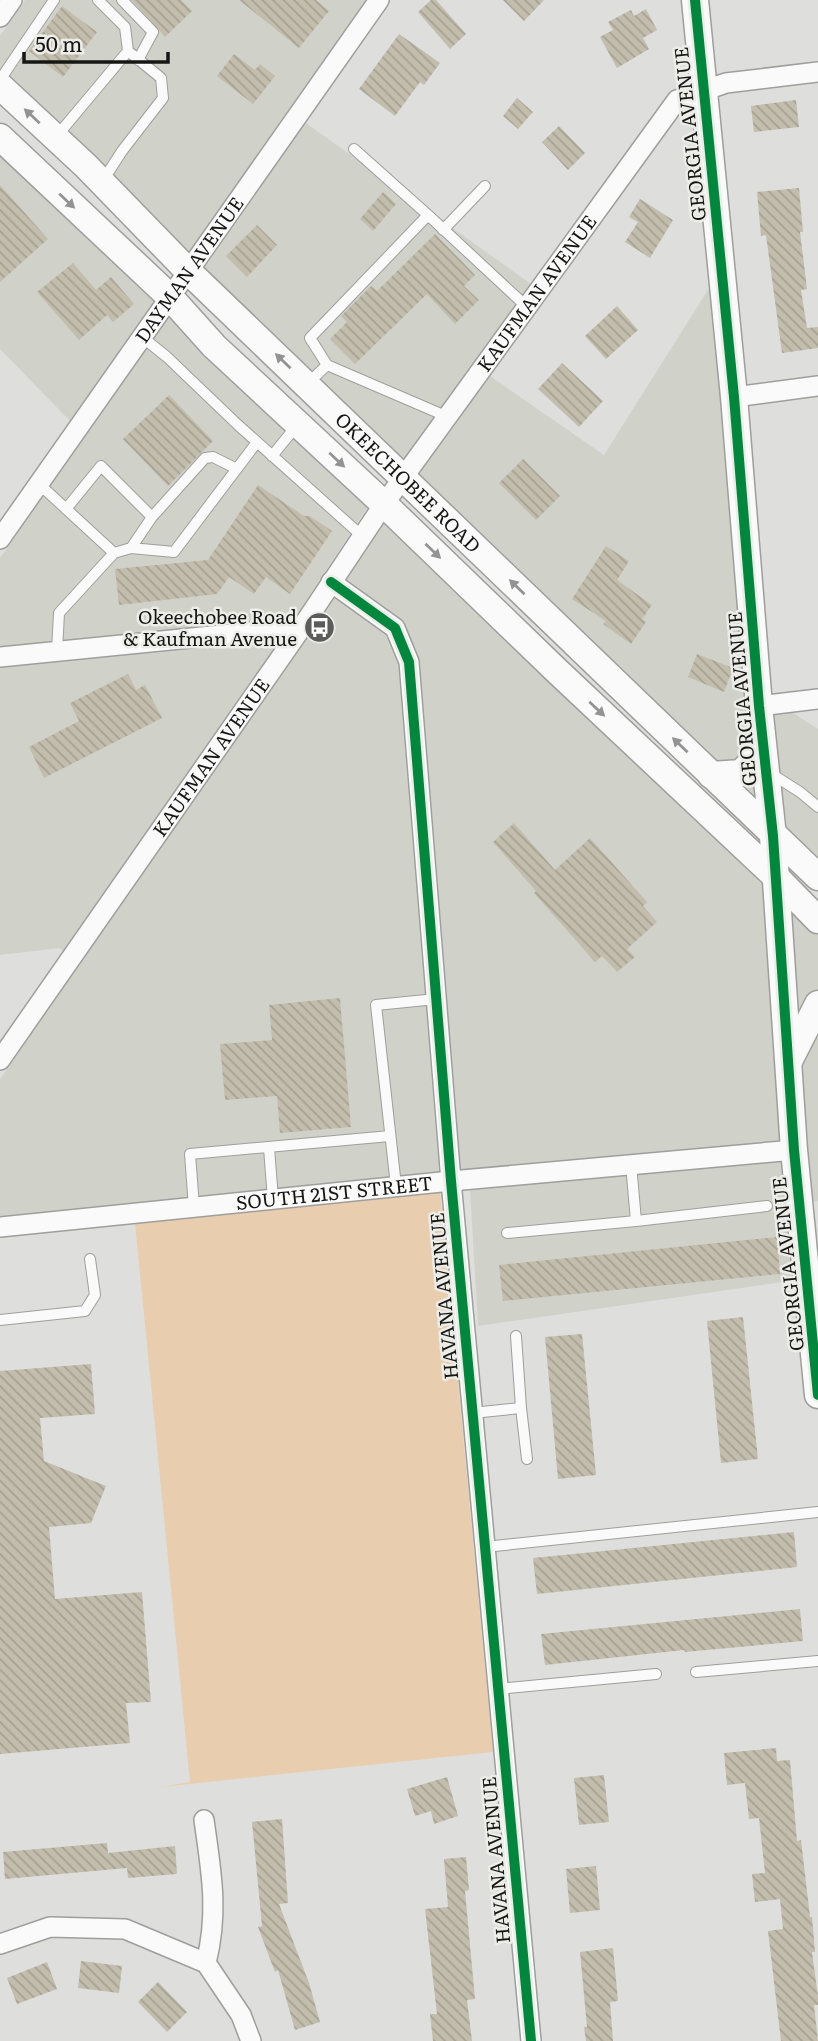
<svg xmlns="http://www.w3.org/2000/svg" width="818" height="2041" font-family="Literata,serif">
<defs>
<pattern id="building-back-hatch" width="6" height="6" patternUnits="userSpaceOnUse" patternTransform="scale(1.75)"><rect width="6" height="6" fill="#c2bdac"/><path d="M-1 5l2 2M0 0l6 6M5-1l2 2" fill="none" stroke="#a6a293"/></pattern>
</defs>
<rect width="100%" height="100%" fill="#dedfdc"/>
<path fill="#d0d2c9" d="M25,0H367L188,255L0,72V36Z
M306,123L531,284L402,461L203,270Z
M0,152L156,299L70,421L0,349Z
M711,285L759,807L418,476L490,376L604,455Z
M171,314L369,505L295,618L0,647V558Z
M385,520L764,880L782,1141L461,1170L420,661L402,620L346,579Z
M334,597L385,634L398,665L439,1172L0,1217V1079L308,636H314L313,629Z
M281,639L63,951L60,948L0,955V667Z
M792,712L818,729V863L784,832L771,715Z
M788,904L818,935V1201L810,1202Z
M784,1161L796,1280L478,1326L470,1189Z"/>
<path fill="#e9cdaf" d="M440,1192L493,1752L160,1787L190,1782L135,1223Z"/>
<path fill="url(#building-back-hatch)" d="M132,0H181L192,11L165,37Z
M239,0H316L329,11L299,48Z
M431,0H436L466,34L450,49L418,12Z
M503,0H544L524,21Z
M62,6L97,32L63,77L29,51Z
M646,9L657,30L643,38L649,49L617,68L600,37L613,30L608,22L631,10L634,16Z
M399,34L440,63L424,85L420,82L395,116L359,89Z
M234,54L255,70L260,64L275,76L253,104L217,76Z
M517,98L533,112L518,129L503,116Z
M796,100L799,127L754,132L751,106Z
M559,126L585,153L568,170L542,142Z
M0,185L48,239L0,282Z
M799,188L803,232H800L807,289L801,290L807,328L818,327V348L782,353L766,235L761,236L757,192Z
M383,192L396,204L373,231L360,219Z
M640,199L673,220L650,258L625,242L638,222L629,217Z
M257,225L277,245L247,277L226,256Z
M435,234L475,275L464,286L479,300L455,324L427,294L355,364L330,339L347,322L341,316L371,286L377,291Z
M73,263L96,290L111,277L134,304L113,322L107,315L79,340L37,292Z
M617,306L638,330L606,359L585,336Z
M562,363L603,401L579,427L538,389Z
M169,395L213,441L168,486L123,439Z
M523,459L560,496L536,520L499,483Z
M258,485L304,516H310L332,531L290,594L266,577L254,594L229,577L217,594L119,605L115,569L208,560Z
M606,546L629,561L617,580L652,605L642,619L646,622L631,644L603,624L606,621L572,599Z
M697,654L733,668L724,692L688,677Z
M128,674L136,690L145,685L162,718L44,778L29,747L79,721L70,703Z
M514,823L555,870L590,838L647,902L643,906L657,922L627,949L635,957L617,972L602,956L595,962L534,893L536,891L493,842Z
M340,998L351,1127L280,1133L277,1096L225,1100L220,1044L272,1040L269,1005Z
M777,1237L780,1274L503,1301L499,1265Z
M743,1317L758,1459L721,1463L707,1321Z
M582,1334L596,1475L558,1479L545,1337Z
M91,1364L95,1414L40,1418L44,1461L106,1486L91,1523L49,1527L55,1599L142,1592L151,1702L126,1703L130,1743L0,1754V1371Z
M794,1532L797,1567L537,1594L533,1558Z
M800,1609L803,1641L685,1652L684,1650L545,1665L541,1634Z
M776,1748L777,1761L790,1760L797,1841L801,1840L810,1917H812L815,1952H812L818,1997V2005H814L818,2041H781L768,1931L783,1929L780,1899L755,1902L752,1874L765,1873L759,1818L749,1819L745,1783L727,1785L724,1753Z
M604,1775L609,1822L579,1825L574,1778Z
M447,1777L458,1816L434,1824L431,1811L415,1816L407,1789Z
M282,1819L288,1903L279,1904L309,1983L320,2022L295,2030L278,1970L275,1972L258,1927L262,1926L252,1822Z
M107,1843L108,1853L175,1846L177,1874L128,1878L127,1868L5,1879L3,1852Z
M466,1857L469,1890L465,1891L475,1999L467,2000L472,2041H433L430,2014H437L425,1909L448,1907L444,1859Z
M596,1866L600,1910L570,1913L566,1869Z
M613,1948L618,2001L610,2002L613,2041H586L584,2027H587L580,1952Z
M81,1961L122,1966L119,1993L78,1988Z
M47,1962L57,1989L17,2004L7,1978Z
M158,1982L187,2012L167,2032L138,2002Z"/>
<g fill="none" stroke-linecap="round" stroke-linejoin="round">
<defs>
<path id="lane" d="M98,0L125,27L128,51L161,78L163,98L122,151L102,182
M122,0L153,32L138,60
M0,80L54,0
M56,137L128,51
M354,149L428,215
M443,230L485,186
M142,337L167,357L238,425L362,536
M327,365L310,338L428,215L527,307
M307,384L327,365L448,417
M272,456L298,424
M39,484L114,553L131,548L174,552L257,442
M66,509L101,466L152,517L131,548
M152,517L205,458L213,457L237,469
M57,651L59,613L114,553
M770,773L800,792L818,807
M269,1148L273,1199
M631,1164L636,1221L767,1206
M396,1186L376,1005L436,999
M194,1207L190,1154L390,1136
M507,1233L636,1221
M0,1320L85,1311L95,1295L90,1259
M516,1336L521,1408
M472,1413L521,1408L527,1459
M485,1547L818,1512
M696,1672L818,1661
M498,1689L656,1674"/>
<g id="street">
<path d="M0,17L12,0"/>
<path d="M734,397L818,386"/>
<path id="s1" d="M0,539L379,0"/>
<path d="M331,582L395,628L409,662L451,1181L531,2041"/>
<path d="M0,657L302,627"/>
<path d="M759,706L818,699"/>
<path id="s2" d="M0,1060L302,627L384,504L677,100L726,83L818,72"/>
<path id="s3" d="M0,1227L451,1181L794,1150"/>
<path d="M204,1820C211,1870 219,1912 206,1963"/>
<path d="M0,1944L50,1927L125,1929L206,1963L241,2015L251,2041"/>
</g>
<g id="secondary">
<path d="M695,0L734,397L759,706L773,836L794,1150L818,1395"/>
<path id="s4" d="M0,86L86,166L189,272L818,877"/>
<path d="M0,137L170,297L214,346L384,504L556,670L774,875L818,920"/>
<path d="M711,775L741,773L751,763L760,737"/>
<path d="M789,1061L818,1004"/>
</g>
</defs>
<use href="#lane" stroke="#9e9e9c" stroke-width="12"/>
<use href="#street" stroke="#9e9e9c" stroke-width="22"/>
<use href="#secondary" stroke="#9e9e9c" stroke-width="29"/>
<use href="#lane" stroke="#fafafa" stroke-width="10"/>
<use href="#street" stroke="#fafafa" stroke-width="19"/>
<use href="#secondary" stroke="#fafafa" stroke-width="26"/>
<defs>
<path id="cycleway" d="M695,0L734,397L759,706L773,836L794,1150L818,1395
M331,582L395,628L409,662L451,1181L531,2041"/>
</defs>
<use href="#cycleway" stroke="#ecede8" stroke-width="15"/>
<use href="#cycleway" stroke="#00873e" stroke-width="10"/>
</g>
<defs><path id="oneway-solid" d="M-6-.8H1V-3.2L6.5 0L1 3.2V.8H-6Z" transform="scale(1.75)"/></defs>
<g fill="#939393">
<use href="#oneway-solid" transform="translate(32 116) rotate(-137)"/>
<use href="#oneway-solid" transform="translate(67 201) rotate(43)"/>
<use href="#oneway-solid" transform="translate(283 361) rotate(-136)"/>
<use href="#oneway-solid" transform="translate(337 460) rotate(43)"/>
<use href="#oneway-solid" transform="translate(433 551) rotate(44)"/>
<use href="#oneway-solid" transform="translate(517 587) rotate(-136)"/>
<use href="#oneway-solid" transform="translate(597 709) rotate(43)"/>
<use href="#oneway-solid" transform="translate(680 745) rotate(-136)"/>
</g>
<defs>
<symbol id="bus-disc" viewBox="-11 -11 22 22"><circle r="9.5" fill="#5c5c5b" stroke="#ecede8"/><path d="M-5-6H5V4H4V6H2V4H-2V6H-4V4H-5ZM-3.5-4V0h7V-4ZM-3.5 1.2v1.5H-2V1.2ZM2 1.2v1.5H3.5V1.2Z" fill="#fff"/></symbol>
</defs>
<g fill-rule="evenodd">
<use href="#bus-disc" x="302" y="610" width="35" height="35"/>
</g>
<g text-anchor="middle" stroke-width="5" stroke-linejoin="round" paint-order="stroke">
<g font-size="19" fill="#161615" stroke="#ecede8">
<text transform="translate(690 134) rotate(-96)" y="7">GEORGIA AVENUE</text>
<text dy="7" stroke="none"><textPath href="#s1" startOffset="329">DAYMAN AVENUE</textPath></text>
<text dy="7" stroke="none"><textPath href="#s2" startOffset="936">KAUFMAN AVENUE</textPath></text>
<text dy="7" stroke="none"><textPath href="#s4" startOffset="569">OKEECHOBEE ROAD</textPath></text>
<text transform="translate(742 699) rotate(-95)" y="7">GEORGIA AVENUE</text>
<text dy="7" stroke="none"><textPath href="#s2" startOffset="369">KAUFMAN AVENUE</textPath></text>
<text dy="7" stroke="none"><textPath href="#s3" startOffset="336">SOUTH 21ST STREET</textPath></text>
<text transform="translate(788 1264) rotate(-96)" y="7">GEORGIA AVENUE</text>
<text transform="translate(444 1296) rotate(-95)" y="7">HAVANA AVENUE</text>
<text transform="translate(496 1860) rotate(-95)" y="7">HAVANA AVENUE</text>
</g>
<g font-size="19" fill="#161615" stroke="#ecede8" text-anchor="end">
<text x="297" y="624">Okeechobee Road<tspan x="297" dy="22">&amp; Kaufman Avenue</tspan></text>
</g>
</g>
<path d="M24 52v10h144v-10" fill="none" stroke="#161615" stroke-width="3.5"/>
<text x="35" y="52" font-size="21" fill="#161615" stroke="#ecede8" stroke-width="5" paint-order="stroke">50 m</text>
</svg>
